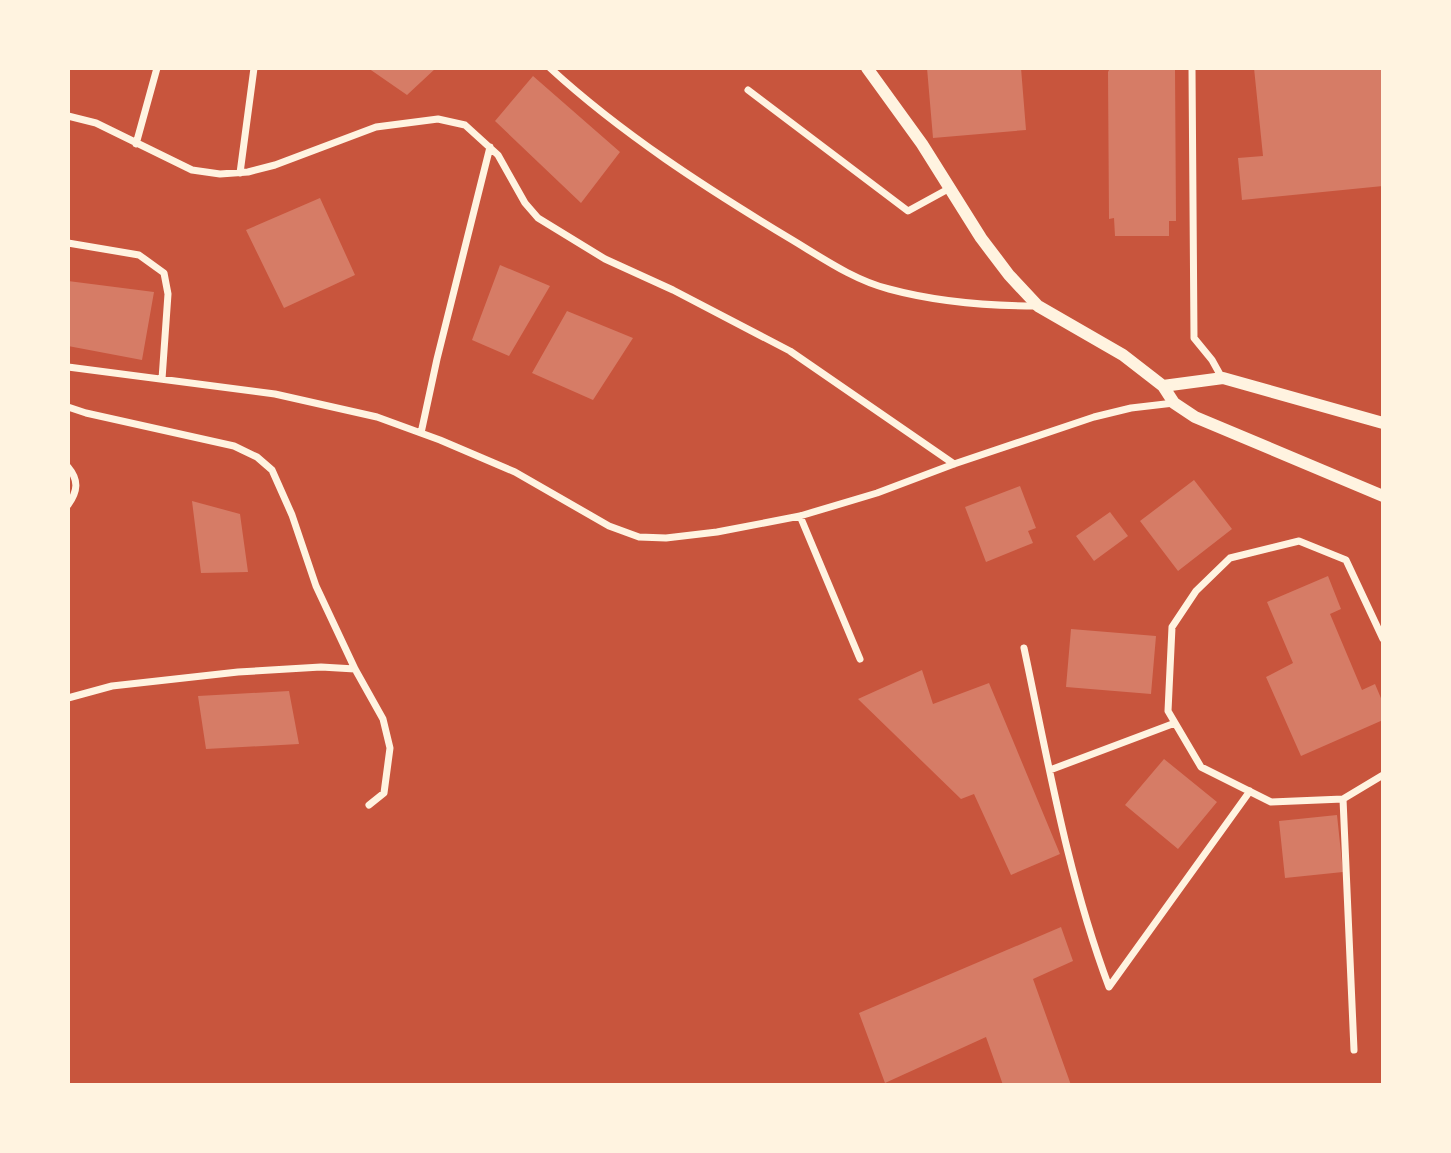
<svg xmlns="http://www.w3.org/2000/svg" width="1451" height="1153" font-family="'Fira Sans',sans-serif">
<rect width="100%" height="100%" fill="#c8553d"/>
<path fill="#d67c66" d="M368,68H436L407,95Z
M927,68H1021L1026,130L933,138Z
M1110,68H1175L1176,221H1169V236H1115L1114,218L1109,219L1108,72Z
M1254,68H1383V186L1242,200L1238,158L1263,156Z
M533,76L620,152L581,203L495,121Z
M320,198L355,275L284,308L246,230Z
M500,265L550,286L509,356L472,340Z
M68,281L154,292L142,360L68,346Z
M567,311L633,338L593,400L532,373Z
M1194,480L1232,529L1178,571L1140,521Z
M1020,486L1036,528L1028,531L1033,543L986,562L965,507Z
M192,501L240,514L248,572L201,573Z
M1110,512L1128,536L1094,561L1076,536Z
M1328,576L1341,609L1330,614L1362,690L1375,684L1383,703V720L1301,756L1266,677L1293,663L1267,602Z
M1071,629L1156,636L1151,694L1066,687Z
M922,670L933,704L989,683L1060,854L1011,875L974,794L961,799L858,699Z
M289,691L299,744L206,749L198,696Z
M1164,759L1217,802L1178,849L1125,805Z
M1337,815L1343,872L1285,878L1279,821Z
M1061,927L1073,961L1033,979L1071,1085H1003L986,1037L885,1083L859,1013Z"/>
<g fill="none" stroke-linecap="round" stroke-linejoin="round">
<path stroke="#fff3e0" stroke-width="7" d="M550,68C622,134 706,188 789,238C821,257 853,280 889,289C937,302 987,306 1037,306
M1192,68L1194,338L1212,360L1222,378
M748,90L908,211L950,188
M68,116L96,123L192,170L220,174L248,172L275,165L376,127L438,119L465,125L498,155L525,203L538,218L605,259L673,290L790,351L954,464
M136,144L157,68
M240,173L254,68
M68,243L139,255L164,273L168,294L162,379
M68,367L275,394L377,417L440,440L515,472L609,526L639,537L666,538L717,532L800,516L877,493L954,464L1094,417L1131,408L1174,403
M68,407L86,413L234,446L257,457L272,470L292,515L316,586L355,669L383,719L390,748L384,793L369,805
M421,433L437,359L490,147
M68,467C79,480 78,491 68,505
M800,516L860,659
M1383,639L1346,560L1299,541L1230,558L1196,591L1172,627L1168,711L1201,767L1271,802L1343,799L1383,775
M1024,648C1048,761 1068,878 1109,987L1250,791
M68,698L112,686L238,672L321,667L355,669
M1050,770L1175,723
M1343,799L1354,1050"/>
<path stroke="#fff3e0" stroke-width="12" d="M867,68L922,144L981,238L1009,275L1038,306L1123,355L1163,386L1174,403L1195,417L1383,496
M1163,386L1223,378L1383,423"/>
</g>
<rect width="1451" height="1153" fill="none" stroke="#fff3e0" stroke-width="140"/>
</svg>
